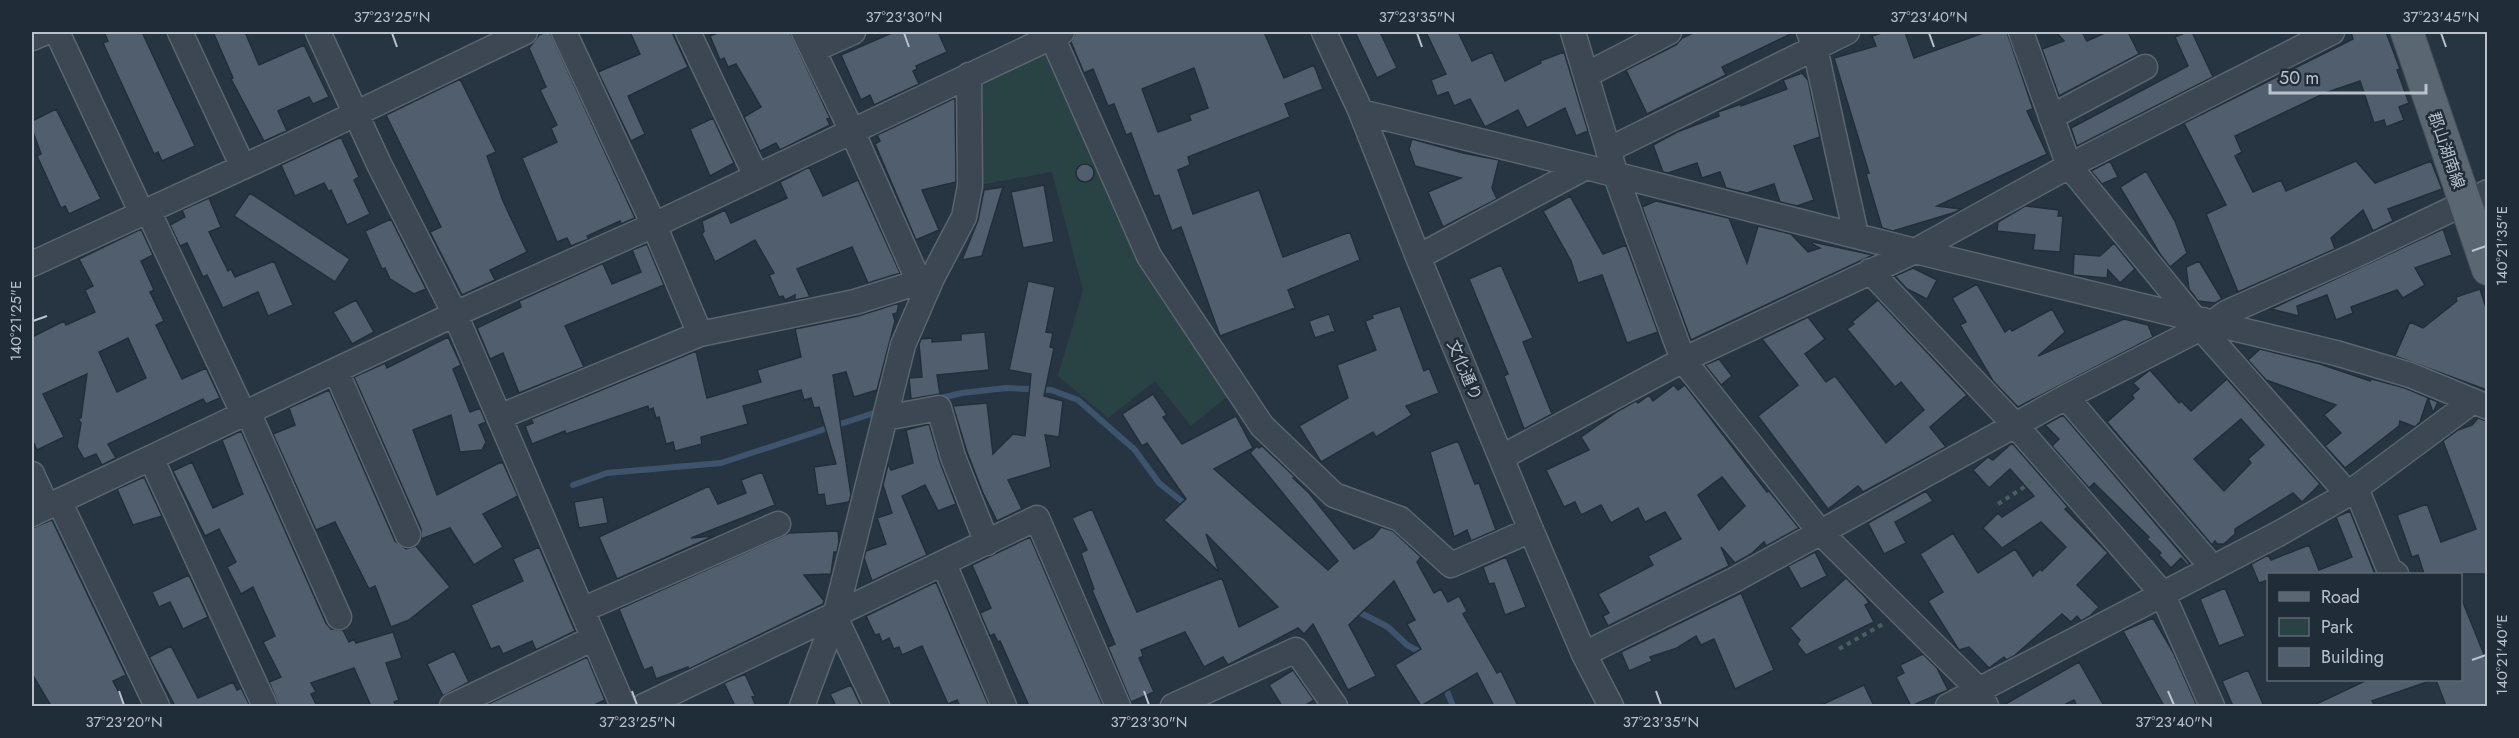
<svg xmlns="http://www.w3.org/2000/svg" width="2519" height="738" font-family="Jost,'Noto Sans JP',sans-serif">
<rect width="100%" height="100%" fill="#273543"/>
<path fill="#294244" d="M1046,48L1228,396L1191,426L1155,381L1108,418L1058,376L1083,290L1052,172L979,185L981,84Z"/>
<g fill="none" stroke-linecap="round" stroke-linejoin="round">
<path stroke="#3e546c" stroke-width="6" d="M937,399L962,393L1006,388L1051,390L1078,400L1135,450L1159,483L1189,507
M573,485L607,473L721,463L880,411
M1355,610L1388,627L1407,645L1424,654
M1444,684L1453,706"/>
</g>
<path fill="#515e6e" stroke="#222e3a" stroke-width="1.5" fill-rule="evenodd" d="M104,32H142L195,146L162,161L158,152L154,154L103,43L108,41Z
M213,32H245L259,65L304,45L329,97L313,104L309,97L278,111L287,131L264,141L231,79L233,78Z
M546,32H550L635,218L621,224L620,221L587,236L589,239L571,246L567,238L557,242L522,158L557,142L551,128L557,125L540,90L546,87L529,48L539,35Z
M630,32H672L688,67L628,96L645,134L631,141L598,72L640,54Z
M720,32H790L830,118L827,119L830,125L780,150L776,143L760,151L744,117L761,107L736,64L728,67L724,58L720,60L710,36Z
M894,32H938L947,52L916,66L917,69L913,71L919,84L874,105L870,95L861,100L841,55Z
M1076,32H1264L1284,78L1314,65L1323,89L1285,104L1290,117L1188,157L1190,165L1178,170L1193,214L1259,190L1283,257L1350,232L1360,260L1288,290L1295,308L1220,336L1181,227L1172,231L1159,195L1154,196L1131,133L1126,135L1114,104L1108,106L1093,69L1084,73L1071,42ZM1194,68L1208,108L1189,115L1191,120L1158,132L1142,89Z
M1355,32H1380L1397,68L1377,78Z
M1426,32H1458L1472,61L1492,52L1505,81L1541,63L1540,61L1564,52L1588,131L1576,136L1565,108L1527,128L1518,110L1485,127L1470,99L1454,106L1448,92L1437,96L1431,80L1446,74Z
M1695,32H1795L1722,67L1726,75L1647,114L1626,70L1676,45L1682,38Z
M1885,32H1905L1914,58L1986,32H2007L2033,109L2027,111L2047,154L1937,206L1961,209L1956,212L1893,231L1882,228L1866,174L1869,173L1834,58L1876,46L1872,36Z
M2056,32H2082L2087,41L2107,32H2128L2139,54L2059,96L2042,49L2064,41Z
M2187,32H2192L2213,77L2077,146L2071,128L2188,66L2175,37Z
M2351,32H2386L2400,69L2397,70L2409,103L2399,107L2404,120L2386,127L2384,120L2374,123L2360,81L2325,93L2235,136L2242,152L2235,156L2253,192L2281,180L2286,191L2356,161L2375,183L2431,161L2442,189L2388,209L2393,221L2373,231L2363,210L2331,238L2335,249L2238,292L2206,214L2226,205L2184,123L2353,39Z
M1802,73L1808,80L1820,137L1794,146L1814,200L1797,206L1780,202L1774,184L1747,193L1726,188L1720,172L1702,178L1697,163L1668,173L1663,172L1653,145L1677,132L1719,116L1718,112L1741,104V106L1787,89L1783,80Z
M460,79L496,152L487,156L503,201L527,252L490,270L495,280L462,295L430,232L441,227L386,115Z
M955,98L956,182L922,190L939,230L916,240L875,144L880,141L877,135Z
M56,109L101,199L69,214L65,206L61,208L37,156L41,154L32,129V121Z
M713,118L734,163L710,176L690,129Z
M341,137L359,177L354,180L370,214L347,225L331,190L329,192L324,183L295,196L281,165Z
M1412,139L1463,153L1499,160L1492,188L1497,199L1443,227L1428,192L1461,178L1415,166L1409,149Z
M2110,161L2118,177L2102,184L2091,171Z
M1076 173a9 9 0 1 1 18 0a9 9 0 1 1-18 0Z
M809,167L823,196L858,180L900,273L868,283L852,247L797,269L810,297L795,300V295L785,300L783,296L779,297L769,275L774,273L755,240L715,262L702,234L704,231L702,221L725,210L731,223L787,198L780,182Z
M2146,171L2175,221L2187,253L2170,267L2160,254L2120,187Z
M1044,185L1054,242L1023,248L1011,192Z
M1003,187L982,256L962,260L978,220L984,190Z
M250,193L350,259L335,282L234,216Z
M1570,196L1603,254L1626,245L1658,332L1627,343L1602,275L1578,283L1571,261L1543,211Z
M209,198L221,227L209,232L228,271L231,269L235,277L274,261L293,305L268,316L258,292L223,308L207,275L203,277L187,243L180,246L170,225L185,217L182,210Z
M1656,201L1729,218L1747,263L1758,226L1791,234L1808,252L1820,248L1812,244L1813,242L1873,255L1691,340L1642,207Z
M2025,206L2059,210L2058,216H2063L2060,252L2033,250L2035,235L1997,231L1998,222Z
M391,219L426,289L414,294L390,279L385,268L382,269L365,231Z
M141,229L153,255L141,261L154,290L150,292L164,321L156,325L182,379L206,368L220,398L206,404L203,399L108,444L116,458L102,465L96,454L84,459L77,447L81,423L78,419L81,418L87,374L43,394L64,437L37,450L32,439V337L64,321L66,325L95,312L85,290L93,286L79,259ZM128,338L146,378L117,392L99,352Z
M2443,229L2452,255L2415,268L2425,285L2403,298L2397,290L2351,307L2353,313L2336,320L2327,295L2297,306L2299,316L2271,309Z
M2114,243L2135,269L2120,283L2108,270L2107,278L2073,275L2074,254L2100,256Z
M647,244L664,285L565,326L584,367L519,393L503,353L490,359L477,328L521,307L519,301L601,264H603L612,284L641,272L632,250Z
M2199,261L2222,299L2215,303L2198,301L2189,289L2186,267Z
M1501,265L1533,338L1523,342L1552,414L1524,429L1504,376L1508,374L1469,279Z
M1913,268L1937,280L1927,299L1907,289L1895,276Z
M1028,281L1055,287L1046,332L1053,333L1050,347L1054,348L1044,396L1063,401L1059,437L1045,435L1051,467L1008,480L1022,509L997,521L983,493L967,452L953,406L987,403L993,454L1013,434L1025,436L1031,374L1009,370Z
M1977,284L2005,332L2010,328L2012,331L2052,309L2065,332L2038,356L2124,319L2148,325L2153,337L2018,407L1993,381L1960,325L1966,322L1952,298Z
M2480,289L2487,311V390L2395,356L2410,322L2423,328L2457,301L2456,297Z
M356,300L374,332L352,344L333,312Z
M1878,300L1967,395L1930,427L1946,447L1863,492L1858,486L1828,509L1758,416L1798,385L1762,339L1808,317L1825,339L1805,354L1826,382L1835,376L1886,443L1924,410L1901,382L1895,387L1847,329L1854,324L1852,322Z
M899,303L897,313L893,314L895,321L877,390L854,397L846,372L833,375L851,495L849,502L826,506L824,494L818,495L814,467L836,464L819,407L814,408L811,398L804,400L801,390L743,406L748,424L701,437L702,444L675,451L673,442L666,444L659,417L656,418L653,408L649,410L648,406L566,434L565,431L532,444L525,426L533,423L531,419L696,351L707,398L761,382L757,370L801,357L795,329L858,316Z
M1400,306L1424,371L1429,368L1439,393L1406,406L1412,415L1376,437L1373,432L1321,462L1299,426L1348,398L1337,365L1376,350L1365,321L1373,318L1372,315Z
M1329,314L1335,331L1315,338L1309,321Z
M985,332L989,370L937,375L940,394L911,399L909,378L922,377L919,344L921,339L932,338V342L961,340V334Z
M448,337L461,365L453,369L470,412L480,408L486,422L479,425L486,442L482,450L460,452L451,415L413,430L437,495L499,463H503L518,496L483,514L503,547L474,565L450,528L421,539V529L354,377L385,363L387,368Z
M2260,349L2320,364L2370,381L2372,379L2405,388L2438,402L2433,413L2428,398L2420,422L2415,427L2400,421L2399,426L2345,468L2325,446L2341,433L2324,415L2336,405L2266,380L2248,360Z
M1719,359L1732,376L1721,385L1705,365Z
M2150,370L2179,403L2181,401L2191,411L2227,379L2320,484L2302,502L2293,493L2235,529V534L2224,544H2217L2215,541L2212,545L2107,422L2134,398L2132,395L2139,389L2133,383ZM2241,419L2264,445L2248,459L2251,463L2224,491L2194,459Z
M1674,385L1678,390L1685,385L1767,492L1769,491L1799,528L1766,546L1764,542L1751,554L1735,563L1721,547L1729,566L1608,626L1603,616L1609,613L1598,594L1653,565L1648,556L1681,539L1665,512L1645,522L1638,508L1611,523L1601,505L1581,515L1575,502L1564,507L1546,470L1589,450L1581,437L1618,411L1636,401L1638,403L1649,395L1653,401ZM1722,477L1745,506L1719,530L1698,495Z
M329,390L395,541L406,549L416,546L450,587L409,620L391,627L375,586L369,589L335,522L316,530L273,434L295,425L289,408Z
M1153,394L1167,415L1163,417L1182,444L1236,416L1253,448L1214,469L1328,570L1338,561L1250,453L1257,446L1259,448L1262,446L1295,477L1293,478L1309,493L1354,549L1373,537L1381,527L1393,531L1421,557L1417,562L1434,593L1441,589L1448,602L1459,596L1467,611L1463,614L1497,673L1501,671L1518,706H1494L1477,673L1421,706L1395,665L1421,649L1407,624L1415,620L1394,581L1349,625L1376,676L1348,690L1313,624L1304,634L1298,628L1228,665L1223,657L1204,667L1185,632L1141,650L1143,656L1139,658L1154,692L1131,702L1108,647L1115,644L1092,590L1094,589L1081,553L1087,550L1072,518L1092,509L1137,612L1222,578L1239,627L1278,607L1206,534L1219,572L1164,520L1186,499L1147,443L1142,446L1122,414Z
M2063,415L2190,564L2187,565L2181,558L2171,568L2159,555L2161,553L2147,539L2149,537L2094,483L2089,488L2052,446L2059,439L2045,425Z
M2478,418L2487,421V574H2424L2418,555L2412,557L2397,515L2427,504L2441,542L2476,529L2443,441L2458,430L2472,425Z
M929,424L940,462L956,504L938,511L925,485L902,496L927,555L872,581L864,558L866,551L886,544L877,518L892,513L883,485L888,464L891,470L913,463L906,430Z
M241,431L326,623L331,629L343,630L349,642L354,639L356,643L393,632L402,658L386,663L399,700L394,702L396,706H371L354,668L311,683L316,692L311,694L317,706H279L269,682L281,677L263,642L275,636L253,587L241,594L227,567L236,562L219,529L205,536L173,471L192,462L213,508L243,494L222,440Z
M1458,441L1475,484L1479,483L1496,530L1471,541L1467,530L1454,537L1430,452Z
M2012,443L2068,507L2065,509L2108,553L2077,585L2099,607L2090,616L2081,621L2077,616L2071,622L2062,614L2014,656L2006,660L2004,657L1989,668L1969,647L1959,650L1928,601L1943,592L1920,554L1953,533L1978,573L2015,549L2033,576L2040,569L2042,571L2066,547L2041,522L2002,548L1983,528L1998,513L2002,517L2034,496L2010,469L1989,488L1973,470L1988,457L1993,460Z
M762,472L775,505L691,538L714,536L617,579L599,537L709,486L718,504L746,493L741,480Z
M144,477L162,516L133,525L117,489Z
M1926,491L1933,501L1895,522L1906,543L1884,554L1868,523Z
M603,497L608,523L579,528L574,502Z
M2350,511L2375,574H2268V580L2259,583L2251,564L2268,555L2271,560L2309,545L2319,570L2352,557L2336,517Z
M52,520L126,675L113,681L126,706H51L32,674V528Z
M838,531L839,542L837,552H834L831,574L804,575L824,601L823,604L689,669L688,667L656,679L652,667L644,670L619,609L789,533Z
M1030,537L1103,706H1029L1000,641L998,642L994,634L990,636L980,613L991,608L972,565Z
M539,547L575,631L536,650L532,641L503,654L499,646L491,649L471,605L523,581L513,559Z
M1815,552L1827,576L1801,589L1788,566Z
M1506,557L1526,607L1505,615L1494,583L1489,584L1483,567Z
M189,575L208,617L183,629L170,602L159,607L152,592Z
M1846,578L1866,598L1869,603L1865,605L1874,622L1806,655L1797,644L1800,640L1790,628Z
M936,582L964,648L989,706H960L957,700L948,704L922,646L902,655L899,647L894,649L889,638L882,642L879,634L875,635L866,616Z
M2225,588L2245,636L2219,646L2200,599Z
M1741,593L1774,670L1735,689L1714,639L1701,645L1696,636L1677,648L1650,657L1652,661L1629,671L1621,652Z
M2460,595L2487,662V706H2446L2436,680H2460Z
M2153,618L2173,652L2197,706H2164L2123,631Z
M171,646L198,698L233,682L237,690L241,688L250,706H175L149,657Z
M454,651L469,682L443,696L427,664Z
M1923,654L1937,668L1948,690L1911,706L1896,677L1904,673L1900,665Z
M587,657L605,700L592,706H484Z
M2079,662L2104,706H2077L2074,700L2062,706H2002Z
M1293,670L1314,700L1304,706H1282L1269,685Z
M2248,670L2264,706H2233L2222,681Z
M745,674L755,696L752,697L756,706H735L724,683Z
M2367,680H2426L2427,682L2372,701L2375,706H2312Z
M851,685L861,706H836L830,694Z
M1864,685L1874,706H1819Z"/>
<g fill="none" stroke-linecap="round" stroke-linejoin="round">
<defs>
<path id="minor" d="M57,32L138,205L151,217L244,415L252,421L339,617
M180,32L243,167
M318,32L379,164L455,314L623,706
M564,32L654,225L700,334
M688,32L756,176
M804,32L852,131L919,282
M1050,32L1149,256L1262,426L1334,495L1400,519L1451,565L1531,530
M1324,32L1361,112L1418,257L1531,530L1584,654L1611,706
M1573,32L1616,176L1683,360L1821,533L1979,690L1986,706
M1809,32L1815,48L1856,235
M2021,32L2069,166L2193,317
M32,38L46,32
M813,50L853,32
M1586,75L1669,32
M1361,112L1586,167
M2051,117L2145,67
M1608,150L1847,32
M1418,257L1586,167L1915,251L2336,353L2410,375L2488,407
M32,264L297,142L525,32
M1870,271L2016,426L2162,593L2212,706
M2214,322L2226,313L2356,255L2488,192
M2201,328L2348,494
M336,371L408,535
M2066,397L2212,567
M499,417L700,334L855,302L932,278
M885,418L939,408L953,457L987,543
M1502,457L1683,360L1915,251L2069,166L2332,32
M151,458L265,706
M32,474L47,507
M2356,488L2389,569L2396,574
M59,501L157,706
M32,514L455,314L654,225L1062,32
M944,564L1004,706
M582,610L778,524
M835,617L877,706
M1584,654L1734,580L2066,397L2201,328L2203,320
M452,706L594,638
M644,706L1037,518L1118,706
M802,706L835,617L903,345L932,278L964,217L970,186L969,75
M1173,706L1296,650L1335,706
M1948,706L2278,534L2348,494L2473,401"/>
<path id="major" d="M2407,32L2488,269"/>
</defs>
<use href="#minor" stroke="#5a6570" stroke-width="27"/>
<use href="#major" stroke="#45505c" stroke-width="34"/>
<path stroke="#485f60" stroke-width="4" stroke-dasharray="4.5 4.5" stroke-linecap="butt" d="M1998,504L2035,480
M1839,649L1883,624"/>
<use href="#minor" stroke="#3c4753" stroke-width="24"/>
<use href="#major" stroke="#5a6672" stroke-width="32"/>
</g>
<path fill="none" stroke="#b9c2cc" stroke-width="2" d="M392,33L397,47M904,33L909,47M1417,33L1422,47M1929,33L1934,47M2441,33L2446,47M2472,251L2486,246M33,321L47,316M2472,660L2486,655M119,691L124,705M632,691L637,705M1144,691L1149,705M1656,691L1661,705M2168,691L2174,705"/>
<g text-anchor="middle" stroke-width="5" stroke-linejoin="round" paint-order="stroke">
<g font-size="16" fill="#b9c2cc" stroke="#202c38">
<text transform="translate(2447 150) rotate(71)" y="6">郡山湖南線</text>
<text transform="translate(1465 370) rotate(67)" y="6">文化通り</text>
</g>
</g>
<rect width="2519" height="738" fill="none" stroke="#202c38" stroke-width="66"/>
<rect x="2267" y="573" width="195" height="108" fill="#202c38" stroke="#5d6873" stroke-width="1.5"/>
<rect x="2279" y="592" width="30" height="9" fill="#5a6672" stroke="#5d6873" stroke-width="1.5"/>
<text x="2321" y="603" font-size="18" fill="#b9c2cc">Road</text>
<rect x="2279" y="618" width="30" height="18" fill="#294244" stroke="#5d6873" stroke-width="1.5"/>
<text x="2321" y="633" font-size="18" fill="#b9c2cc">Park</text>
<rect x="2279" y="648" width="30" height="18" fill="#515e6e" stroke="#5d6873" stroke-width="1.5"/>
<text x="2321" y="663" font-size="18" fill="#b9c2cc">Building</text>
<path d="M2270 84v9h156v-9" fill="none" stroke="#b9c2cc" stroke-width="3"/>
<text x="2279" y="84" font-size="18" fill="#b9c2cc" stroke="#202c38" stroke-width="4.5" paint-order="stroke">50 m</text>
<rect x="33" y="33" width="2453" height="672" fill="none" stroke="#b9c2cc" stroke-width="2"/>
<g font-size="15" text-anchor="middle" fill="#b9c2cc">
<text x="392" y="22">37°23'25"N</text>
<text x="904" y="22">37°23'30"N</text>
<text x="1417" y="22">37°23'35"N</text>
<text x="1929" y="22">37°23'40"N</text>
<text x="2441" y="22">37°23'45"N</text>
<text transform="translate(2502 246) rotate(-90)" y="5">140°21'35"E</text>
<text transform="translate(16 321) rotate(-90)" y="5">140°21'25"E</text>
<text transform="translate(2502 655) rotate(-90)" y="5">140°21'40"E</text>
<text x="124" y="727">37°23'20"N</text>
<text x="637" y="727">37°23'25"N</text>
<text x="1149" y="727">37°23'30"N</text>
<text x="1661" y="727">37°23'35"N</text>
<text x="2174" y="727">37°23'40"N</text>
</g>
</svg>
